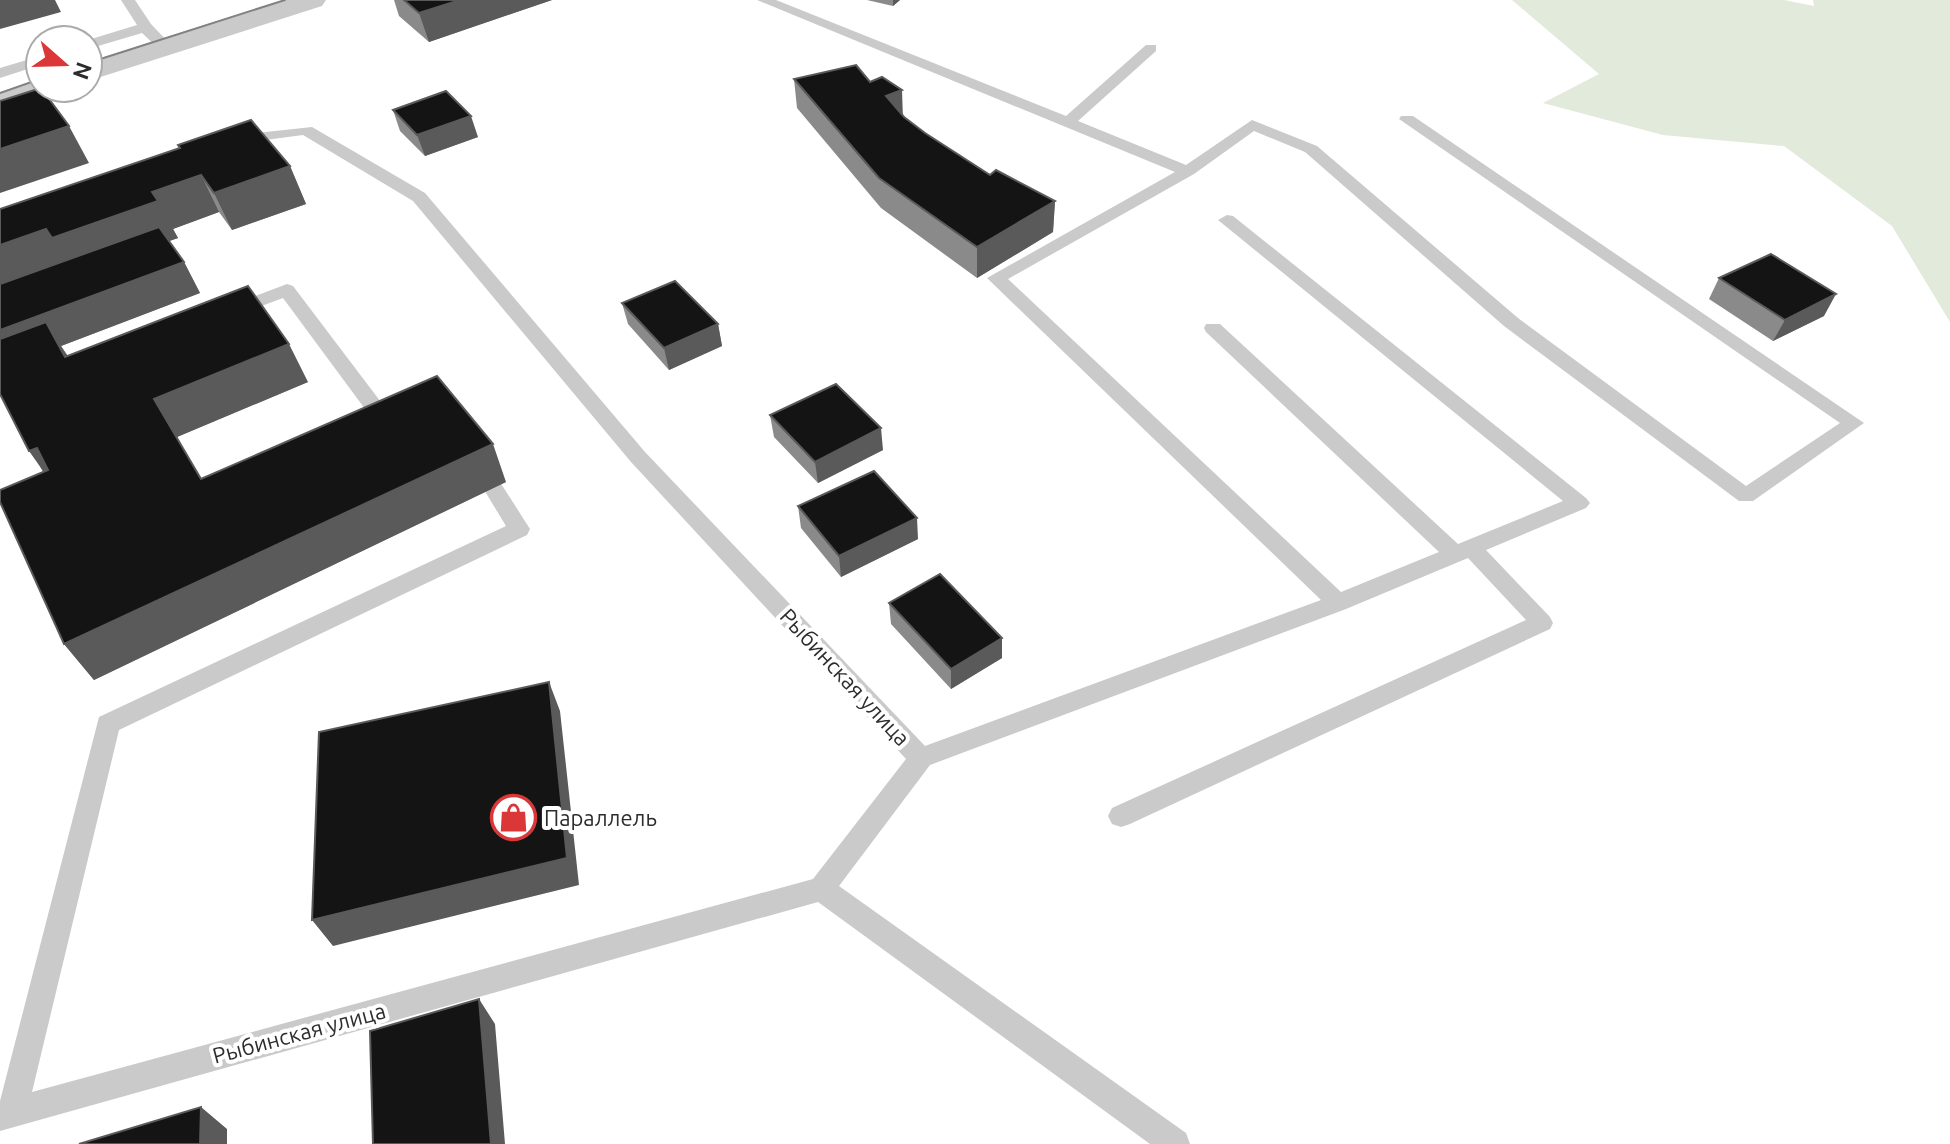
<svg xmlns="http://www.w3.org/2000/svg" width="1950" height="1144" font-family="Ubuntu,sans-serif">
<rect width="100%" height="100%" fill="#fff"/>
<path fill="#e2eadb" d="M1512,0H1784L1814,6L1813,0H1950V322L1892,226L1784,146L1663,135L1543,103L1599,74Z"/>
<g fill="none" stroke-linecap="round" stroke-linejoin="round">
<path fill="#cacaca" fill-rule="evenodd" d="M121,0H135L151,24L169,43V49H159L142,33L88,49V40L137,25Z
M757,0H776L1066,116L1146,45H1156V51L1078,121L1186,165L1252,120L1317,146L1518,318L1746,486L1840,423L1399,119L1401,116H1413L1864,423L1753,501H1739L1504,326L1305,152L1254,131L1194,174L1008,279L1341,592L1439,552L1206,332L1204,328L1206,324H1220L1458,544L1563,501L1218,220L1227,215L1233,216L1586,498L1590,503L1586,508L1486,550L1550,617L1553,623L1550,629L1130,824L1121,827L1112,824L1108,816L1112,808L1526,620L1468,558L1346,609L930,765L839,886L1186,1133L1190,1144H1150L818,902L0,1131V1101L99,717L506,526L469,465L472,460H486L530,529L527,535L119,730L32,1092L813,879L906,759L631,462L413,201L303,135L235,144L229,142V136L312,127L425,193L645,452L925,746L1321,600L987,278L1175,172Z
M40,56V65L0,78V68Z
M287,284L293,286L396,422L399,427L396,432H382L283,298L232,317L223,311L226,307Z"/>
<path fill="#cacaca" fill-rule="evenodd" d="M283,0H326L322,6L88,81V62Z
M40,79V88H55L51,94L0,111V92Z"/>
<path stroke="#828282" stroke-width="2" d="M88,63L285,0
M0,93L40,79"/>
</g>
<path fill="#8a8a8a" d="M394,0H552L429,42L399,16Z
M867,0H900L893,6Z
M794,79L870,82L903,116L925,133L990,175L1055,201L1053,232L977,278L881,208L797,108Z
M393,110L478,137L425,156L400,131Z
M180,148L290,166L306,204L232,230L219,212L173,229L178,238L169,241L184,262L200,293L61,346L68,356L308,382L177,437L201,479L506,482L94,680L64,644L43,472L0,394Z
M1719,278L1824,316L1773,341L1709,299Z
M622,303L718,324L722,346L669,370L628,324Z
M770,415L883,450L818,483L774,437Z
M798,506L918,539L841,577L801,528Z
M889,603L1002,638V658L951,689L891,624Z"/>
<path fill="#5a5a5a" d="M0,0H55L61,12L0,29Z
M460,0H552L429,42L419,13Z
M893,0H900L893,6Z
M902,90L903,120L886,96Z
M471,116L478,137L425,156L417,135Z
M69,126L89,163L0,193V149Z
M290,166L306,204L232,230L214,193Z
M201,175L219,212L173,229L178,238L74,275L0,291V245Z
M1055,201L1053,232L977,278V247Z
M184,262L200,293L61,346L70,360L0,369V330Z
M1836,294L1824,316L1773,341L1785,320Z
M718,324L722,346L669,370L664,348Z
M289,344L308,382L177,437L154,399Z
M881,428L883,450L818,483L815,462Z
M493,444L506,482L94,680L64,644Z
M37,448L56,489L29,451Z
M917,518L918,539L841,577L839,556Z
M1002,638V658L951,689V669Z
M549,682L560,711L579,885L333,946L312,920Z
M479,999L495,1024L505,1144H491Z
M201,1107L227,1129V1144H200Z"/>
<path fill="#141414" stroke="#5a5a5a" stroke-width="2" d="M404,0H460L419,13Z
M856,65L870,82L882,77L902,90L886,96L904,117L925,133L990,175L996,170L1055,201L977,247L879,178L794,79Z
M41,88L69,126L0,149V101Z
M446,91L471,116L417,135L393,110Z
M251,120L290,166L214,193L201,175L152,192L158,201L52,238L46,229L0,245V209L180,148L178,145Z
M159,227L184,262L0,330V284Z
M1771,254L1836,294L1785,320L1719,278Z
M675,281L718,324L664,348L622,303Z
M248,286L289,344L154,399L201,479L437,376L493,444L64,644L0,502V490L48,470L37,448L29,451L0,394V339L46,322L65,357Z
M836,384L881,428L815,462L770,415Z
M874,471L917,518L839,556L798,506Z
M940,574L1002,638L951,669L889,603Z
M549,682L567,858L312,920L319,732Z
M479,999L491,1144H373L370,1031Z
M201,1107L200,1144H79Z"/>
<defs>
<symbol id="shop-ring" viewBox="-11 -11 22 22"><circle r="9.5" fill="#fff" stroke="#db3738" stroke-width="1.5"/><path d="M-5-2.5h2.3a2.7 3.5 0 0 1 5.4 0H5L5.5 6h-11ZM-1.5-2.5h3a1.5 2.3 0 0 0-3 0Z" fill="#db3738"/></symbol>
</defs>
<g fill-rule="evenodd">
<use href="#shop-ring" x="488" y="792" width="51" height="51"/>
</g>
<g text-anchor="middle" stroke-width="8" stroke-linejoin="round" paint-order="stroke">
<g font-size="22" fill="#2d2d2d" stroke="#fff">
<text transform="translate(845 677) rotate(47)" y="8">Рыбинская улица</text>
<text transform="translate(299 1033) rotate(-15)" y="8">Рыбинская улица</text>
</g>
<g font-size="22" fill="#2d2d2d" stroke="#fff" text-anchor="start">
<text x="544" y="826">Параллель</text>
</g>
</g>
<g transform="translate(64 64) rotate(110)"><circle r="38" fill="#ffffff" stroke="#ababab" stroke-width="2"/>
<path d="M0-6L14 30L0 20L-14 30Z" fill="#db3738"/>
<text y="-12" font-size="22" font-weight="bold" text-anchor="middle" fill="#2d2d2d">N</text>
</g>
</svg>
